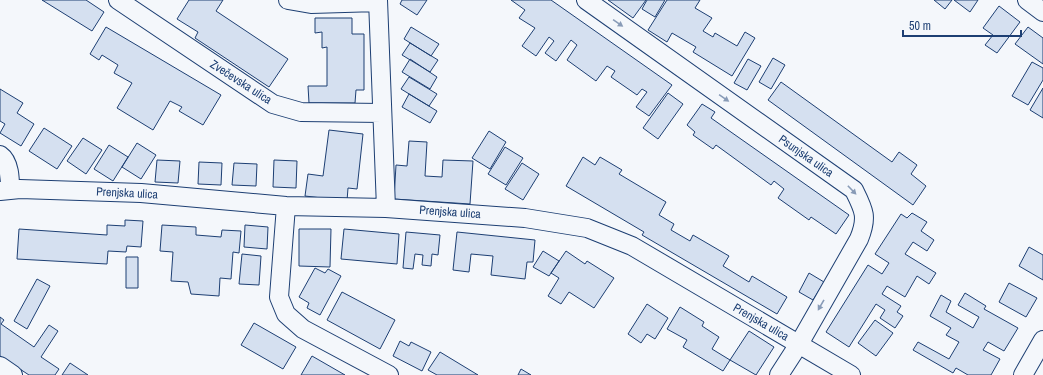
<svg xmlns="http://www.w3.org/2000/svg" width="1043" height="375" font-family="'Archivo Narrow',sans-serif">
<rect width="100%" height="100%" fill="#f4f7fb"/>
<path fill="#d5e0f0" stroke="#1d3f73" d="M42,0H86L104,12L92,31Z
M189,0H223L216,11L288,59L269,87L195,38L198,32L177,19Z
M402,0H427L417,15L400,4Z
M511,0H551L672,85L649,116L636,107L647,92L642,89L637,95L611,77L615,71L607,66L596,81L567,60L577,45L571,40L556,61L545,53L554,41L549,37L536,56L522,46L535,28L519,18L525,10Z
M608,0H646L633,18Z
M647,0H665L655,17L642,9Z
M667,0H700L695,8L712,18L703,31L713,37L715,33L737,46L745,32L755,38L732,76L693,52L696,47L672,33L667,42L648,30Z
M934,0H952L945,9Z
M954,0H978L970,12Z
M999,6L1020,22L997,53L985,45L993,35L983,28Z
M315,18H352V34H364V90H356L355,103H309L308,86H327V47L322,48V32L315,33Z
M106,27L221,95L203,125L179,111L182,107L170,101L153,130L117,108L132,83L114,73L118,65L102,55L99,60L90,54Z
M411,27L439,44L431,56L404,39Z
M1028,27L1043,38V64L1015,44Z
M410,43L438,60L430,72L402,55Z
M773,58L785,65L771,89L759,82Z
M410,59L437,77L430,89L402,72Z
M748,59L761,66L747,90L734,83Z
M1032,62L1043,68V80L1028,105L1012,96Z
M409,77L437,94L429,106L401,89Z
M781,82L892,162L899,152L917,165L911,174L926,186L913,205L768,100Z
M1043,88V118L1030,110Z
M0,89L23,103L17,113L34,124L21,146L0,133L5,124L0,121Z
M668,93L683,104L658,139L643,128Z
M409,94L437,111L430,123L402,107Z
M702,104L715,112L711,118L849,215L836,234L811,217L809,220L778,198L784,189L774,181L771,185L716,145L713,149L693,135L695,132L687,125Z
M44,128L72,146L57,169L29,151Z
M329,130L363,134L357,189L348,188L347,201L305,196L308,174L323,176Z
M489,131L506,142L490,169L472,158Z
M83,138L102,150L86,174L67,161Z
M409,141L427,142L425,176L442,177L443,160L473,161L470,204L394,199L396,165L407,166Z
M137,143L156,155L141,179L122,167Z
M109,145L128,157L113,181L94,169Z
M505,147L523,158L506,185L488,174Z
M583,157L595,165L600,157L622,170L619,174L666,202L659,215L674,224L671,230L690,241L693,235L729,256L723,266L749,282L752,276L787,297L777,314L642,235L644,232L566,186Z
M157,160L180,161L178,183L155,182Z
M274,160L297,161L296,188L273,187Z
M199,162L222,163L221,185L198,184Z
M234,163L257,164L256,186L232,185Z
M522,163L539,174L523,200L505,189Z
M912,213L927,222L921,231L934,240L927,251L913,242L905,254L936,273L929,284L917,276L905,297L887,286L882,294L901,306L897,312L903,316L895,328L880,318L885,310L876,304L849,347L826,332L868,265L882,274L889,263L875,254L901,214L907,218Z
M125,220L143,221L141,247L127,246L126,252L108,251L107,264L17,259L19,229L107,235V225L125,226Z
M162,225L196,227V235L221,237L222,230L241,231L239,253L233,252L231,279L220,278L219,296L191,294L188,282L171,281L173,252L160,251Z
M245,225L268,227L267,249L244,247Z
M299,229H331L330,267L299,266Z
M344,229L399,234L397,264L341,259Z
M406,232L440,235L438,255L432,254L431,266L422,265L423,255L415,254L413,269L403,268Z
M457,232L535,240L533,262H527L525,279L491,275L493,256L471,254L469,272L453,270Z
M1029,247L1043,255V280L1019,266Z
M543,251L559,261L549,276L533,267Z
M566,251L585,264L587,261L614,278L594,308L569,292L561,304L548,296L559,278L551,273Z
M242,254L261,256L259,285L239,284Z
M126,257H138V288H126Z
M315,268L325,273L328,269L341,276L320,315L307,308L309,303L299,297Z
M809,273L824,282L813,300L799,292Z
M37,279L50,286L27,329L14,321Z
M1009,283L1037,298L1026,317L999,302Z
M342,292L395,320L380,349L327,320Z
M965,293L986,306L984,309L1018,328L1004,351L988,342L983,350L1000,359L991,375H968L956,368L953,373L913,350L918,342L949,359L959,342L946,335L951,328L930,316L941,295L951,301L946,312L973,328L979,317L958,305Z
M647,304L668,318L655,339L647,334L641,343L628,334Z
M680,307L704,322L702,326L719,337L712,349L730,360L723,371L683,347L687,340L667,329Z
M0,317L4,320L1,324L34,347L49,325L58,331L41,357L59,369L55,375H29L0,356Z
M875,320L893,333L876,356L858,343Z
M254,323L296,347L283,369L241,345Z
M749,331L774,347L756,375L730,360Z
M400,341L409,346L411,342L431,352L422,371L393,356Z
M440,352L478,375H437L428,370Z
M312,356L345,375H301Z
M70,363L88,375H62Z
M521,369L531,375H518Z"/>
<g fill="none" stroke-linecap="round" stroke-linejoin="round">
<defs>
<path id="minor" d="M118,0L273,104L301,112L382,113
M288,0L311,4L378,2
M378,0L386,208
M586,0L854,190C864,210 868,217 859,239L799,344L779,375
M1027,0L1043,12
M0,155C10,162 10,179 10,189
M0,191L20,189L141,193L286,206L386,208L525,218L587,228L632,246L851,375
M286,206L279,297L286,314L303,329L389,375
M0,366L13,375
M1023,375L1043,340"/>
</defs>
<use href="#minor" stroke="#1d3f73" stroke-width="20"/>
<use href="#minor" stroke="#f4f7fb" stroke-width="18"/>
</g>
<defs><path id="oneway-solid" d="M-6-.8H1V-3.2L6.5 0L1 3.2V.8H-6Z"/></defs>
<g fill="#889bb7">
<use href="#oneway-solid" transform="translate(618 23) rotate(35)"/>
<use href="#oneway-solid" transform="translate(724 98) rotate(35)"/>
<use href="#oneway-solid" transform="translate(852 190) rotate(46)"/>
<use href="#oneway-solid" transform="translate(821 305) rotate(120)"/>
</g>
<g text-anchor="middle" stroke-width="3" stroke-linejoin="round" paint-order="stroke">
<g font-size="12" fill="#1d3f73" stroke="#f4f7fb">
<text transform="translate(241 82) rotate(33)" y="4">Zvečevska ulica</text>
<text transform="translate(806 156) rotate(35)" y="4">Psunjska ulica</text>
<text transform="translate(127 193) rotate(3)" y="4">Prenjska ulica</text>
<text transform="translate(450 212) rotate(4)" y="4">Prenjska ulica</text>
<text transform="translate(761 322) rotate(30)" y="4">Prenjska ulica</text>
</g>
</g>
<path d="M903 30v6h118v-6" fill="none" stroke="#1d3f73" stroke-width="2"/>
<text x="909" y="30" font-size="12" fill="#1d3f73" stroke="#f4f7fb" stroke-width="3" paint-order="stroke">50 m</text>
</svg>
